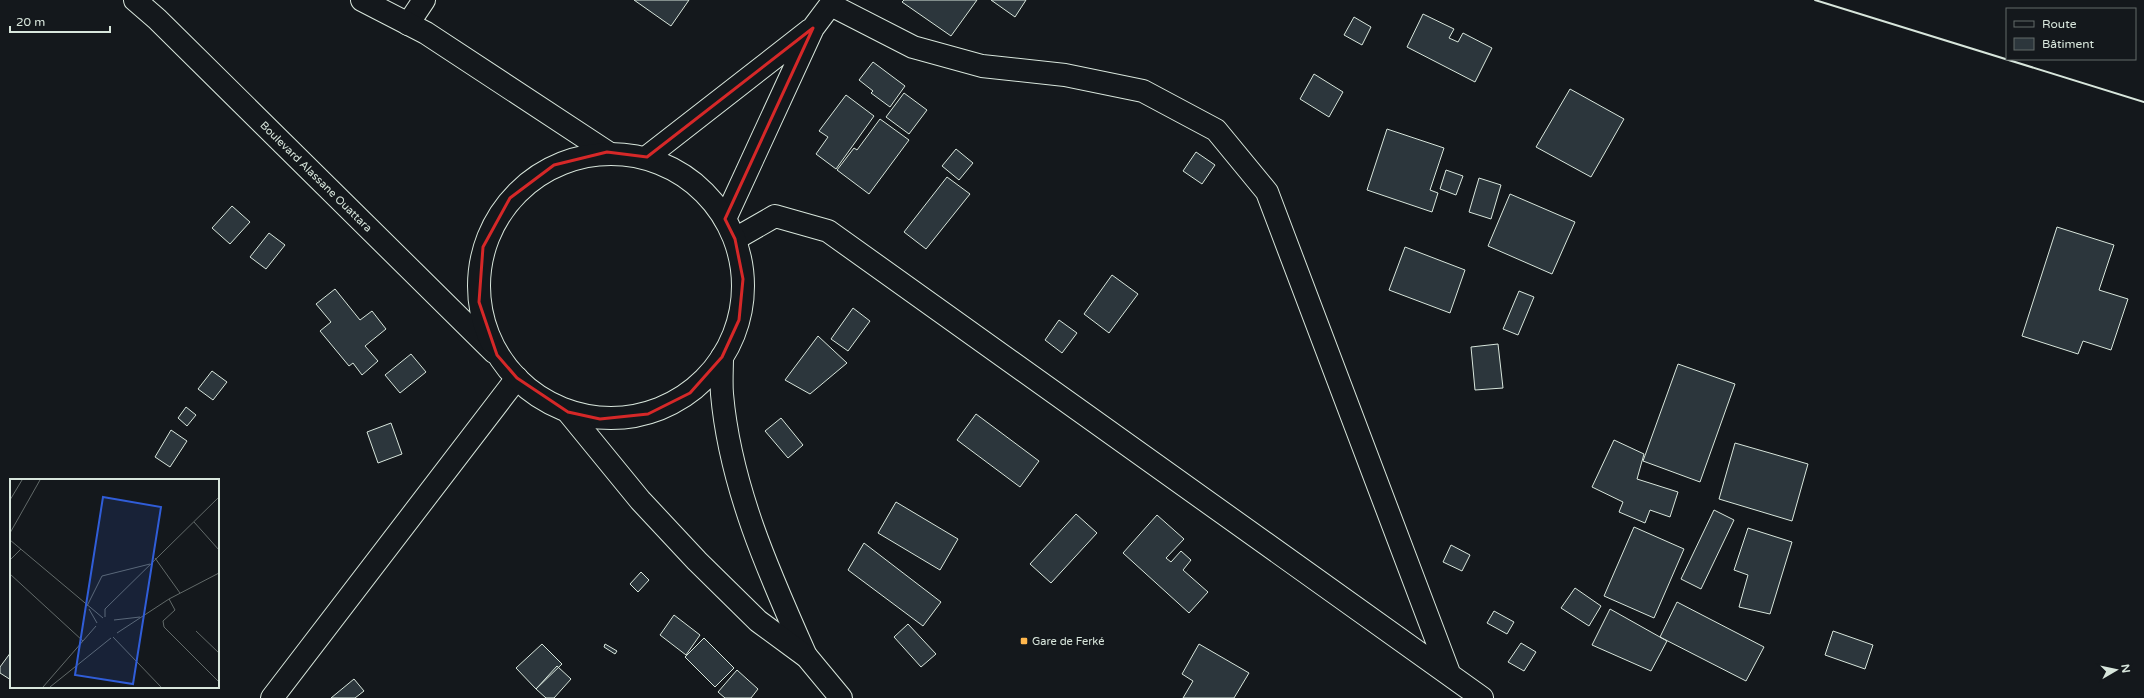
<svg xmlns="http://www.w3.org/2000/svg" width="2144" height="698" font-family="'Varela Round',sans-serif">
<rect width="100%" height="100%" fill="#14181c"/>
<path fill="#2c363c" stroke="#d8e6dc" d="M634,0H689L671,26Z
M904,0H977L951,36L902,2Z
M991,0H1026L1015,17Z
M1423,14L1454,29L1449,38L1458,42L1463,33L1492,48L1475,82L1407,47Z
M1354,17L1371,27L1362,45L1344,35Z
M873,62L905,86L890,107L871,93L873,91L859,80Z
M1314,74L1343,92L1329,117L1300,99Z
M1570,89L1624,119L1591,177L1536,147Z
M904,93L927,110L909,134L886,117Z
M846,95L874,116L836,169L816,154L828,137L819,131Z
M880,119L909,140L869,194L837,170L854,148L857,150Z
M1387,129L1444,148L1430,190L1438,193L1432,212L1367,190Z
M956,149L973,163L959,180L942,166Z
M1196,152L1215,165L1202,184L1183,171Z
M1446,170L1463,176L1456,195L1440,189Z
M947,177L970,194L926,249L904,232Z
M1479,178L1501,185L1491,219L1469,212Z
M1510,194L1575,222L1552,274L1488,246Z
M232,206L250,222L230,244L212,228Z
M2057,227L2114,245L2099,290L2128,299L2111,350L2083,341L2078,354L2022,336Z
M269,233L285,245L266,269L250,257Z
M1405,247L1465,270L1450,313L1389,290Z
M1112,275L1138,294L1109,333L1084,314Z
M335,289L360,320L372,311L386,329L365,346L378,361L362,375L353,363L349,366L320,331L331,322L316,304Z
M1519,291L1534,297L1518,335L1503,329Z
M853,308L870,321L848,351L831,339Z
M1059,320L1077,333L1062,353L1045,340Z
M818,336L847,363L810,394L785,380Z
M1498,344L1503,388L1475,390L1471,347Z
M411,354L426,372L400,393L385,375Z
M1678,364L1735,384L1700,482L1643,461Z
M212,371L227,382L213,400L198,389Z
M186,407L196,415L187,426L178,418Z
M976,414L1039,461L1020,487L957,440Z
M781,418L803,445L788,458L765,431Z
M391,423L402,454L378,463L367,432Z
M171,430L187,441L170,467L155,457Z
M1614,440L1644,454L1637,479L1678,492L1670,517L1650,510L1645,523L1619,512L1623,502L1592,487Z
M1735,443L1808,464L1792,521L1719,499Z
M896,502L958,539L940,570L878,533Z
M1714,510L1734,520L1701,589L1681,579Z
M1076,514L1097,533L1051,583L1030,564Z
M1157,515L1184,539L1166,558L1171,562L1181,551L1191,560L1183,570L1208,592L1189,613L1123,553Z
M1634,527L1684,549L1654,618L1604,596Z
M1748,528L1792,542L1770,614L1739,607L1748,575L1734,570Z
M864,543L941,602L923,626L848,570Z
M1451,545L1470,555L1462,571L1443,562Z
M641,572L649,580L638,592L630,584Z
M1575,588L1601,606L1589,626L1561,608Z
M1677,602L1764,647L1746,681L1660,637Z
M1610,609L1667,641L1651,671L1592,645Z
M1494,611L1514,622L1507,634L1487,623Z
M674,615L700,635L686,655L660,635Z
M908,624L936,654L921,667L894,637Z
M1833,631L1873,645L1865,669L1825,655Z
M704,638L734,668L715,687L685,657Z
M1521,643L1536,652L1524,671L1508,662Z
M542,644L562,664L536,689L516,668Z
M605,644L617,651L615,654L604,647Z
M1199,644L1249,673L1234,698H1183L1193,681L1182,674Z
M11,652V680L0,673V667Z
M557,666L571,679L554,698H546L536,689Z
M737,670L758,689L751,698H725L718,692Z
M354,679L364,691L355,698H331Z"/>
<g fill="none" stroke-linecap="round" stroke-linejoin="round">
<defs>
<path id="street" d="M831,5L913,47L982,66L1065,75L1143,91L1216,130L1267,192L1449,673
M408,24L424,0
M735,239L775,216L828,231L1482,698
M272,698L517,378"/>
<path id="secondary" d="M647,157L810,30
M725,219L813,28L834,0"/>
<g id="primary">
<path id="s1" d="M135,0L157,19L494,352"/>
<path d="M362,0L426,33L607,152"/>
<circle cx="611" cy="286" r="132"/>
<path d="M722,357C722,369 721,382 722,394C730,486 769,573 806,656"/>
<path d="M568,412L640,500L697,561L758,621L807,657L841,698"/>
</g>
</defs>
<use href="#street" stroke="#d8e6dc" stroke-width="24"/>
<use href="#secondary" stroke="#d8e6dc" stroke-width="24"/>
<use href="#primary" stroke="#d8e6dc" stroke-width="24"/>
<use href="#street" stroke="#14181c" stroke-width="22"/>
<use href="#secondary" stroke="#14181c" stroke-width="22"/>
<use href="#primary" stroke="#14181c" stroke-width="22"/>
<path stroke="#d8e6dc" stroke-width="2" d="M1815,0L2144,102"/>
</g>
<path fill="none" stroke="#d62828" stroke-width="3" stroke-linejoin="round" d="M813,28L725,219L735,239L743,279L739,320L722,357L690,393L648,414L600,419L568,412L517,378L497,355L479,302L483,247L510,198L554,165L607,152L647,157Z"/>
<rect fill="#ffb74d" stroke="#14181c" stroke-width="1.5" x="1020" y="637" width="8" height="8" rx="2"/>
<g text-anchor="middle" stroke-width="3" stroke-linejoin="round" paint-order="stroke">
<g font-size="11" fill="#d8e6dc" stroke="#14181c">
<text dy="4" stroke="none"><textPath href="#s1" startOffset="253">Boulevard Alassane Ouattara</textPath></text>
</g>
<g font-size="11" fill="#d8e6dc" stroke="#14181c" text-anchor="start">
<text x="1032" y="645">Gare de Ferké</text>
</g>
</g>
<g transform="translate(10 479)">
<rect width="209" height="209" fill="#14181c"/>
<path fill="none" stroke="#626a69" stroke-width="1" d="M0,21L12,1M184,43L209,71M0,54L30,1M0,61L93,139M145,79L170,114M0,81L11,70M0,95L73,162M159,120L165,131L153,142L154,148L209,203M77,127L92,97L140,85M79,130L87,144M95,138V130L209,18M104,141L130,138M186,152L209,174M107,154L159,120L209,94M103,158L151,208M33,208L86,147M40,208L101,159"/>
<path fill="#305dd8" fill-opacity="0.15" stroke="#305dd8" stroke-width="2" d="M93,18L151,28L123,205L65,196Z"/>
<rect width="209" height="209" fill="none" stroke="#d8e6dc" stroke-width="2"/>
</g>
<rect x="2006" y="8" width="130" height="52" fill="#14181c" stroke="#626a69"/>
<rect x="2014" y="21" width="20" height="6" fill="#14181c" stroke="#626a69"/>
<text x="2042" y="28" font-size="12" fill="#d8e6dc">Route</text>
<rect x="2014" y="38" width="20" height="12" fill="#2c363c" stroke="#626a69"/>
<text x="2042" y="48" font-size="12" fill="#d8e6dc">Bâtiment</text>
<g transform="translate(2116 670) rotate(81)" stroke="#14181c" stroke-width="3" paint-order="stroke">
<path d="M0-3L7 15L0 10L-7 15Z" fill="#d8e6dc"/>
<text y="-6" font-size="11" font-weight="bold" text-anchor="middle" fill="#d8e6dc">N</text>
</g>
<path d="M10 26v6h100v-6" fill="none" stroke="#d8e6dc" stroke-width="2"/>
<text x="16" y="26" font-size="12" fill="#d8e6dc" stroke="#14181c" stroke-width="3" paint-order="stroke">20 m</text>
</svg>
